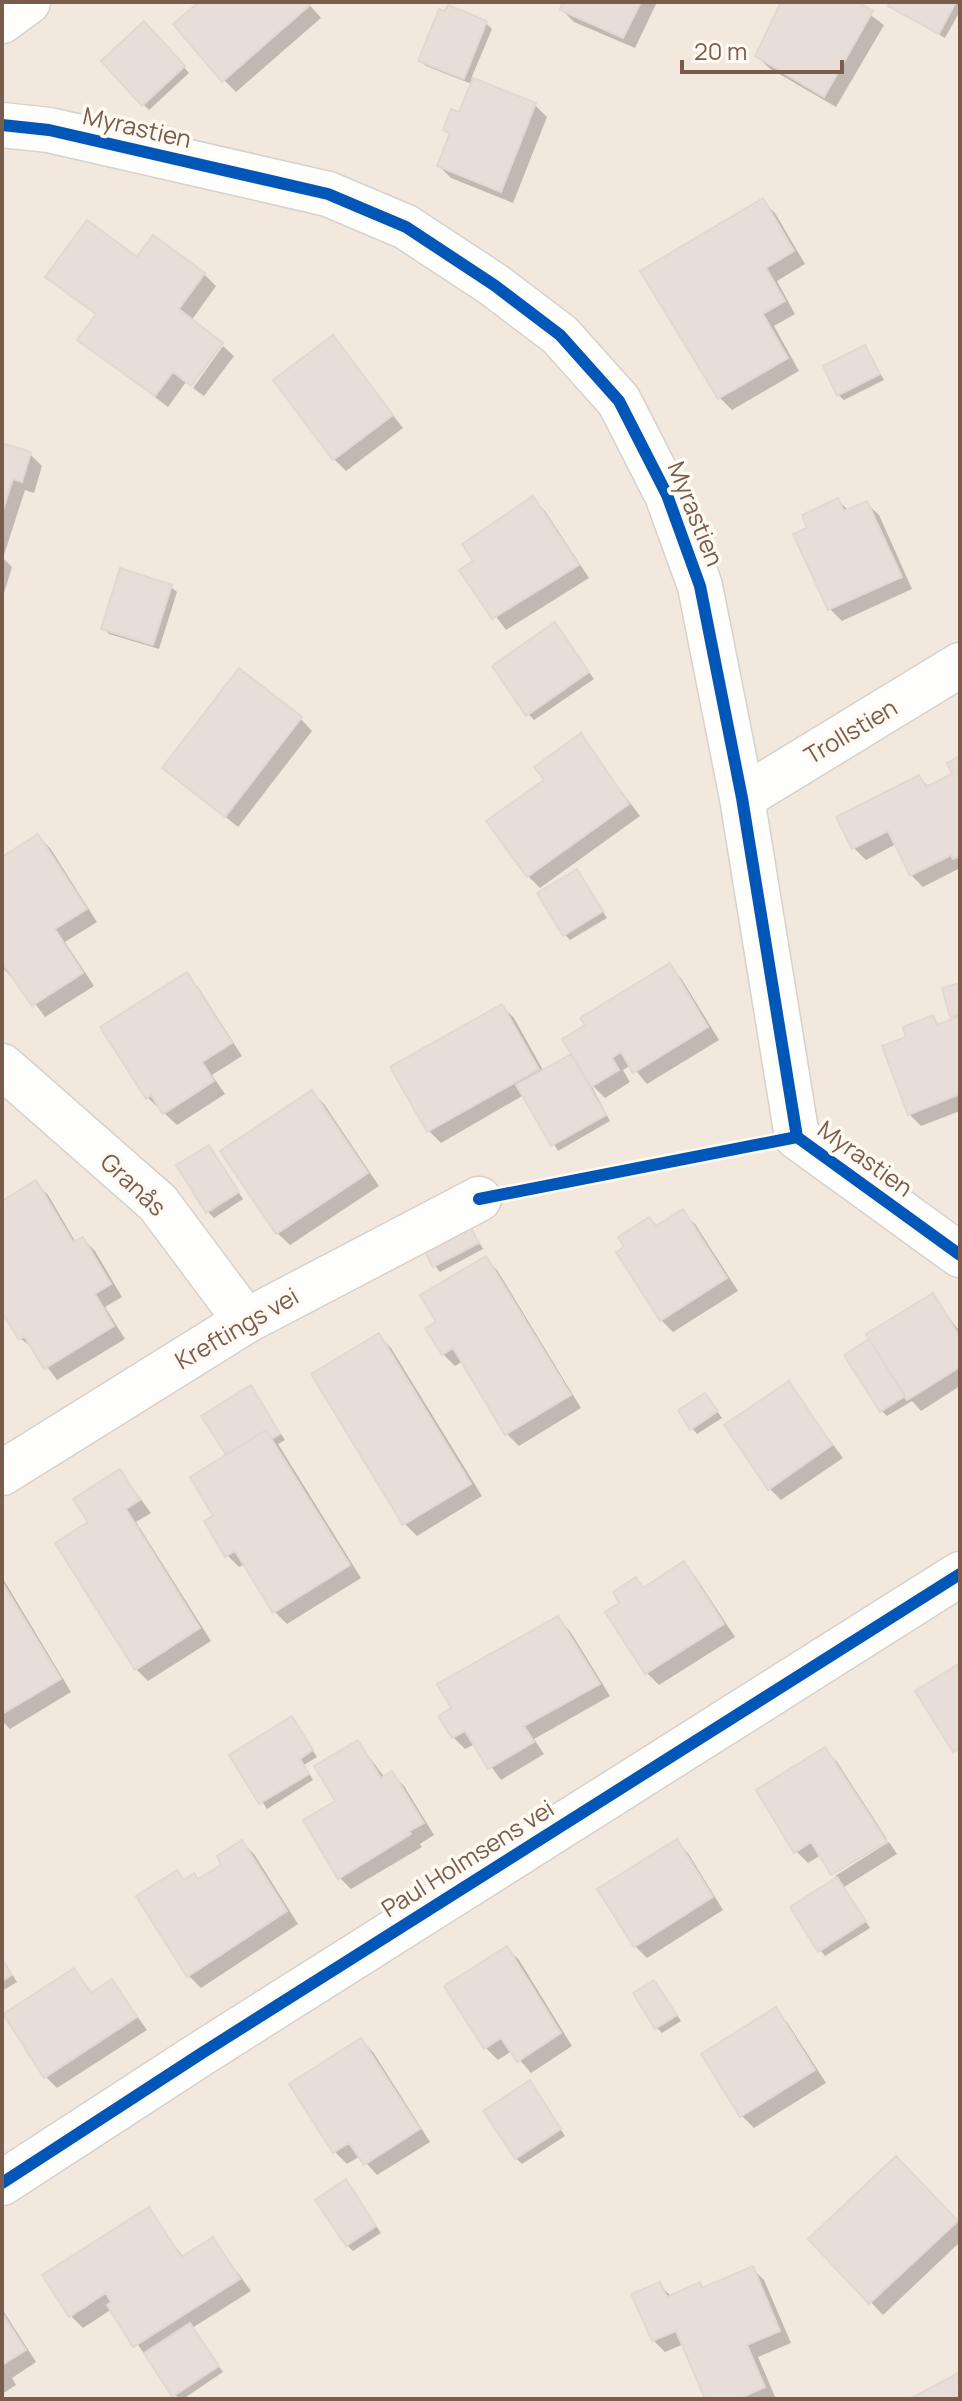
<svg xmlns="http://www.w3.org/2000/svg" width="962" height="2401" font-family="Manrope,sans-serif">
<rect width="100%" height="100%" fill="#f9f5f0"/>
<path fill="#f2e8de" d="M2,2H960V2399H2Z"/>
<path fill="#0003" d="M202,2H307L321,18L236,92L224,80Z
M566,2H657L635,48L574,22L562,10Z
M784,2H853L884,25L836,107L769,68L757,56Z
M892,2H960V11L945,38L896,11L890,6Z
M486,23L492,29L471,79L535,105L547,117L513,203L451,178L439,166L451,135L445,129L460,114L472,84L426,66L420,61Z
M144,24L189,73L149,110L103,61Z
M763,201L775,213L805,264L777,281L795,314L774,326L799,371L732,410L720,398Z
M138,260L204,274L216,286L191,321L220,343L190,385L186,382L168,407L80,340L97,316L48,277Z
M332,337L403,428L346,471L334,459Z
M223,346L234,356L204,396L193,388Z
M865,347L884,380L844,400L838,395Z
M2,445L30,454L42,466L34,493L25,490L3,558L12,567L2,600Z
M533,499L545,511L589,578L506,630L462,571L476,561Z
M838,500L849,511L866,503L879,515L912,589L842,621L830,609L810,528Z
M171,587L177,592L159,649L109,634L103,628Z
M555,624L594,679L534,720L528,714Z
M300,718L312,731L238,827L165,768Z
M580,736L640,816L540,888L528,876Z
M960,758V868L923,887L911,875L896,844L866,860L854,848L919,777L929,787L954,775Z
M38,836L50,848L97,922L65,942L94,986L45,1017L14,975L11,977L2,967V859Z
M577,872L607,918L570,940L564,934Z
M669,966L681,978L719,1040L647,1084L631,1065L623,1070L630,1082L605,1098L590,1083L610,1121L558,1151L524,1095L441,1143L429,1131L502,1006L514,1018L544,1072L574,1055Z
M186,974L198,987L242,1056L212,1075L225,1094L177,1125L147,1097Z
M960,985V1111L921,1126L909,1114V1038L932,1017L941,1026L956,1020L952,1016Z
M312,1092L324,1104L379,1186L290,1245L277,1233L223,1152Z
M208,1147L243,1199L214,1218L208,1212Z
M36,1183L48,1195L76,1243L83,1239L95,1251L122,1297L105,1307L125,1339L57,1380L34,1349L20,1338L2,1309V1203Z
M682,1212L695,1224L738,1291L673,1332L661,1320L658,1228Z
M470,1226L483,1249L440,1272L435,1266Z
M485,1258L497,1270L581,1408L519,1446L507,1434L463,1361L455,1366L443,1354L439,1323Z
M932,1295L960,1332V1386L921,1411L912,1401L887,1416L882,1411L869,1342L876,1349Z
M379,1336L391,1348L482,1496L417,1536L405,1524Z
M789,1384L843,1458L781,1500L769,1488Z
M251,1388L285,1440L278,1444L361,1578L287,1624L275,1612L245,1564L239,1567L227,1555L215,1517L228,1456Z
M710,1401L722,1418L697,1434L692,1428Z
M120,1471L151,1513L136,1522L211,1641L148,1681L136,1669L91,1523Z
M683,1564L695,1576L735,1637L659,1685L647,1673L608,1613L622,1604L636,1580L645,1589Z
M2,1577L71,1692L10,1729L2,1721Z
M558,1619L570,1631L610,1696L534,1739L544,1754L501,1780L475,1744L465,1749L453,1737Z
M292,1718L317,1757L304,1765L313,1780L267,1809L232,1756Z
M358,1742L385,1778L392,1774L404,1786L434,1835L420,1844L422,1847L351,1889L339,1877L338,1801Z
M825,1750L837,1762L887,1839L833,1874L821,1855L808,1863L796,1851Z
M676,1841L688,1853L723,1910L647,1958L635,1946L599,1890Z
M242,1842L254,1854L298,1924L201,1988L189,1976L177,1873L185,1881H199L224,1865Z
M889,1842L897,1854L844,1887L870,1928L825,1956L820,1950L838,1879L835,1876Z
M507,1948L519,1960L572,2046L531,2073L512,2051L498,2060L486,2048Z
M2,1958L17,1982L2,1991Z
M74,1970L93,1994L112,1981L147,2030L57,2088L45,2076Z
M654,1982L681,2021L662,2033L657,2028Z
M775,2010L787,2022L826,2083L754,2128L742,2116L704,2055Z
M361,2040L373,2052L430,2142L377,2175L360,2156L347,2164L335,2152L292,2084Z
M535,2089L565,2136L522,2164L516,2158Z
M896,2158L960,2225V2242L883,2315L811,2239Z
M351,2188L381,2233L353,2251L347,2245Z
M148,2210L184,2258L213,2239L251,2291L192,2328L223,2372L183,2399L174,2395L112,2309L83,2328L71,2316Z
M752,2268L764,2280L791,2343L758,2357L776,2399H707L684,2344L665,2352L653,2340L659,2284L672,2297L700,2285L704,2289Z
M2,2309L36,2362L12,2378L16,2385L2,2394Z"/>
<path fill="#e6ded7" stroke="#e2d8d2" stroke-width="2" d="M199,2H307L310,5L222,82L173,24Z
M563,2H641L623,38L560,10Z
M781,2H857L873,11L824,97L755,56Z
M890,2H956L939,34L888,6Z
M448,5L487,21L464,79L418,61L439,9L445,11Z
M144,21L185,66L142,106L101,61Z
M473,78L536,103L501,192L437,166L450,133L443,130L451,109L459,112Z
M763,198L794,251L766,268L785,301L763,314L788,358L718,399L640,271Z
M87,220L137,257L153,235L205,273L179,309L223,343L191,386L173,372L155,396L77,340L96,314L45,277Z
M333,335L393,415L333,460L273,380Z
M865,345L880,374L837,396L823,366Z
M2,443L31,452L22,482L13,479L2,513Z
M533,496L579,565L492,619L459,570L473,561L462,544Z
M838,498L844,511L867,501L902,577L828,610L793,534L807,528L802,515Z
M120,568L172,585L153,645L101,629Z
M555,622L589,672L526,716L492,666Z
M239,668L302,717L225,817L162,768Z
M581,733L629,804L527,877L486,821L544,780L534,767Z
M960,756V856L953,859L951,855L910,876L888,831L852,849L836,817L919,775L926,787L952,774L947,763Z
M38,834L87,909L55,929L83,973L32,1006L2,963V857Z
M577,869L603,911L563,936L537,893Z
M670,963L708,1027L633,1073L621,1052L612,1058L619,1070L591,1087L562,1039L585,1025L580,1018Z
M187,972L232,1043L202,1062L214,1081L163,1114L151,1095L146,1099L100,1027Z
M960,983V1014L950,1017L942,988Z
M502,1004L539,1069L427,1132L390,1067Z
M933,1015L937,1025L960,1016V1094L908,1115L882,1046L906,1037L903,1027Z
M571,1054L606,1115L551,1146L516,1085Z
M312,1090L368,1173L276,1234L220,1151Z
M209,1145L239,1192L206,1213L176,1165Z
M36,1180L73,1242L83,1237L111,1284L95,1294L114,1326L44,1369L24,1336L19,1340L2,1313V1201Z
M683,1209L727,1278L660,1321L616,1252L624,1247L618,1237L649,1217L656,1226Z
M465,1217L479,1243L433,1267L419,1241Z
M486,1256L571,1395L505,1435L453,1348L442,1355L425,1328L436,1322L420,1295Z
M933,1293L960,1337V1367L907,1400L866,1334Z
M379,1333L471,1484L403,1525L311,1374Z
M869,1339L905,1396L880,1412L844,1355Z
M789,1381L832,1445L768,1490L724,1425Z
M251,1385L280,1434L272,1439L266,1430L226,1455L201,1416Z
M705,1393L718,1411L690,1430L678,1410Z
M266,1430L350,1565L273,1613L235,1551L225,1557L204,1521L213,1516L190,1477Z
M120,1469L140,1500L126,1509L200,1628L135,1670L55,1543L88,1522L73,1499Z
M684,1561L724,1624L645,1674L605,1612L619,1603L613,1592L636,1577L643,1588Z
M2,1582L61,1679L2,1714Z
M558,1616L600,1684L524,1726L534,1742L488,1769L465,1731L452,1738L438,1716L451,1708L437,1684Z
M960,1663V1748L953,1752L915,1691Z
M292,1716L313,1750L300,1759L309,1774L259,1804L229,1755Z
M358,1740L381,1778L392,1771L424,1823L409,1831L411,1834L338,1879L303,1820L335,1801L314,1766Z
M825,1747L887,1842L831,1875L811,1842L794,1853L756,1790Z
M677,1839L713,1897L634,1947L597,1889Z
M242,1840L287,1911L187,1977L136,1896L177,1870L184,1880L194,1873L198,1879L221,1865L217,1856Z
M837,1877L866,1921L818,1952L790,1907Z
M507,1946L561,2033L517,2062L501,2038L484,2049L444,1986Z
M2,1959L12,1975L2,1981Z
M74,1968L91,1993L112,1979L137,2017L44,2078L3,2014Z
M654,1980L677,2015L655,2029L633,1993Z
M776,2007L815,2070L740,2117L701,2054Z
M361,2038L420,2129L364,2165L349,2143L333,2153L289,2084Z
M530,2080L561,2129L515,2159L483,2111Z
M896,2156L958,2221L869,2304L808,2239Z
M346,2179L376,2226L346,2246L315,2200Z
M149,2207L181,2257L213,2237L240,2279L133,2347L107,2305L111,2302L106,2293L69,2317L42,2275Z
M753,2266L780,2331L747,2345L765,2387L739,2399H705L676,2331L652,2341L631,2294L660,2282L667,2297L700,2282L702,2288Z
M2,2313L26,2350L2,2365Z
M190,2323L219,2366L172,2397L144,2353Z
M960,2372V2399H910Z"/>
<g fill="none" stroke-linecap="round" stroke-linejoin="round">
<defs>
<path id="street" d="M2,21L28,2
M2,125L49,130L328,194L406,227L494,285L560,335L619,401L667,495L700,586L742,798L797,1137L960,1255
M742,798L960,665
M2,1066L158,1203L246,1321
M2,1473L246,1321L479,1199
M2,2183L202,2053L960,1574"/>
</defs>
<use href="#street" stroke="#d7d1cb" stroke-width="47"/>
<use href="#street" stroke="#fefefd" stroke-width="44"/>
<defs>
<path id="cycleway" d="M2,125L49,130L328,194L406,227L494,285L560,335L619,401L667,495L700,586L742,798L797,1137L960,1255
M479,1199L797,1137
M2,2183L202,2053L960,1574"/>
</defs>
<use href="#cycleway" stroke="#fffaf3" stroke-width="17"/>
<use href="#cycleway" stroke="#0057b8" stroke-width="12"/>
</g>
<g text-anchor="middle" stroke-width="7" stroke-linejoin="round" paint-order="stroke">
<g font-size="24" fill="#7a5c4d" stroke="#fffaf3">
<text transform="translate(137 128) rotate(13)" y="8">Myrastien</text>
<text transform="translate(695 514) rotate(68)" y="8">Myrastien</text>
<text transform="translate(851 732) rotate(-31)" y="8">Trollstien</text>
<text transform="translate(865 1159) rotate(36)" y="8">Myrastien</text>
<text transform="translate(133 1185) rotate(43)" y="8">Granås</text>
<text transform="translate(237 1329) rotate(-30)" y="8">Kreftings vei</text>
<text transform="translate(468 1859) rotate(-32)" y="8">Paul Holmsens vei</text>
</g>
</g>
<rect width="962" height="2401" fill="none" stroke="#7a5c4d" stroke-width="8"/>
<path d="M682 60v12h160v-12" fill="none" stroke="#7a5c4d" stroke-width="4"/>
<text x="694" y="60" font-size="24" fill="#7a5c4d" stroke="#fffaf3" stroke-width="6" paint-order="stroke">20 m</text>
</svg>
